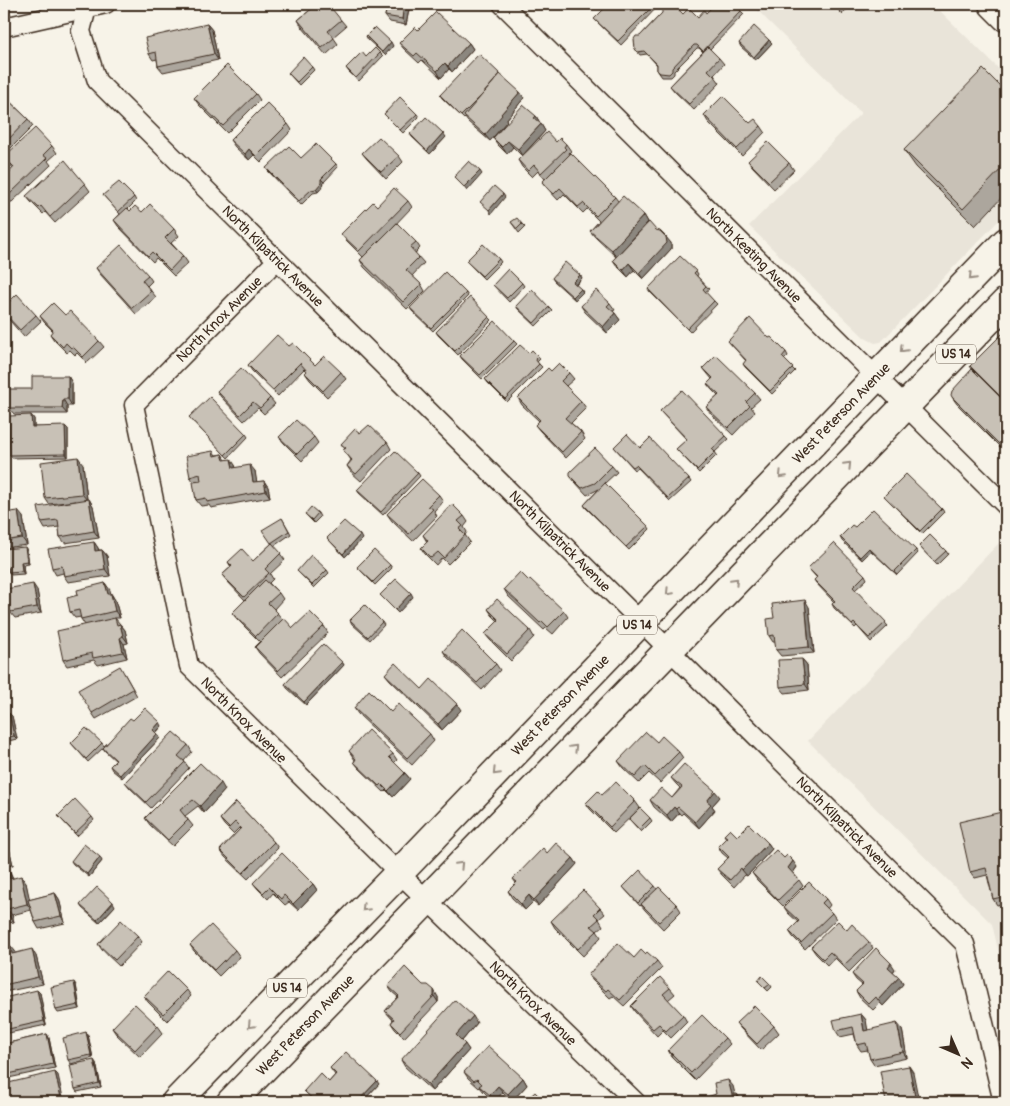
<svg xmlns="http://www.w3.org/2000/svg" width="1010" height="1106" font-family="Pangolin,sans-serif">
<rect width="100%" height="100%" fill="#f7f3e8"/>
<filter id="ink" filterUnits="userSpaceOnUse"><feTurbulence type="fractalNoise" baseFrequency=".02" numOctaves="2"/><feDisplacementMap in="SourceGraphic" scale="10" xChannelSelector="R" yChannelSelector="G"/><feConvolveMatrix kernelMatrix="1 2 1 2 8 2 1 2 1" color-interpolation-filters="sRGB"/></filter>
<g filter="url(#ink)">
<path fill="#e9e4d9" d="M751,4H933L1006,76V213L881,342L875,343L865,338L749,226L861,113Z
M999,543L1006,550V983L992,924L808,741Z"/>
<g fill="none" stroke-linecap="round" stroke-linejoin="round">
<defs>
<path id="minor" d="M88,4L81,31L97,81L965,944L1003,1102
M502,4L1006,506
M4,27L106,4
M277,260L134,405L189,666L399,873L636,1102"/>
<path id="primary" d="M993,4L1006,17
M176,1102L399,873L1006,242
M231,1102L1006,302"/>
</defs>
<use href="#minor" stroke="#3b2a1e" stroke-width="21"/>
<use href="#primary" stroke="#3b2a1e" stroke-width="31"/>
<use href="#minor" stroke="#f7f3e8" stroke-width="18"/>
<use href="#primary" stroke="#f7f3e8" stroke-width="28"/>
</g>
<path fill="#aca69d" stroke="#3b2a1e" d="M313,4L341,20L346,26L333,37L338,44L326,55L302,27L298,20L315,6Z
M357,4H410L406,25L390,22L385,16L386,11L358,6Z
M583,4H595L594,6Z
M609,4H660L621,45L597,22L594,19Z
M832,4H853L842,14Z
M741,11L744,14L710,49L719,58L724,64L714,75L720,83L694,110L675,92L670,86L703,52L699,48H697L674,71V74L671,77H662L657,70V65L647,54L640,55L635,49L640,36L662,13L683,14L698,17L706,13Z
M207,24L212,30L218,60L163,72L158,66L157,59L153,60L149,54Z
M418,30L469,43L473,49L452,72L449,69L441,78L422,60L419,63L404,49L399,43Z
M366,36L393,46L385,55L368,40Z
M739,43H772L756,60L741,47Z
M380,53L383,56L359,81L349,72L346,68L366,57Z
M312,67L314,70L299,85L288,73Z
M1006,92V193L975,226L916,167L904,150Z
M256,94L260,100L227,133L199,105L194,98Z
M440,95L524,98L506,120L507,121L490,141L468,122L465,118L464,119L442,98Z
M4,96L28,119L33,126L9,150L4,144Z
M384,114H417L419,117L403,133Z
M704,115L761,126L765,132L742,156L708,122Z
M536,116L545,131L522,156L513,147L507,154L498,145L493,138Z
M288,124L292,130L261,162L254,155L249,160L235,147L230,140Z
M410,134L446,137L430,154L412,137Z
M556,142L566,144L571,151L569,153L570,155L615,197L618,201L644,215L648,222L620,252L656,230L671,243V249L643,279L634,270L628,277L617,266L613,260L616,257L595,237L590,231L599,221L587,209L583,213L564,194L558,200L547,188L542,182L545,179L538,171L532,177L522,167L518,160Z
M52,146L57,153L48,161L51,165L12,202H6L4,200V172L7,175L13,168L4,157Z
M362,153L399,156L403,162L386,179L367,159Z
M301,158L336,164L338,167L324,182L323,186L318,192L313,193L301,205L268,171L266,168Z
M748,161L789,163L794,170L774,189L753,167Z
M85,184L90,191L55,223L45,212L43,214L31,202L26,196Z
M103,195L134,197L136,201L128,209L130,211L142,212L174,229L179,236L171,243L183,256L188,263L174,276L156,258L153,262L118,226L114,220L120,214Z
M408,201L412,207L392,228L416,242L420,248L415,253L424,263L412,276L421,284L425,291L407,309L364,267L360,260L363,257L346,240L341,234L377,206Z
M511,222L522,224L525,227L519,233Z
M499,259L501,262L484,279L466,261Z
M96,268L148,275L152,281L147,286L156,297L136,314L100,274Z
M696,271L698,274L697,276L709,289L705,292L717,304L690,332L650,292L648,289Z
M580,275L582,278L576,285L583,292L575,300L554,281L552,278Z
M522,283L524,286L509,302L493,285Z
M466,293L468,296L433,331L412,311L410,308Z
M610,303L615,310L613,311L620,320L607,333L585,312L581,306Z
M516,306L549,307L552,310L536,326L518,309Z
M4,307L36,315L41,321L24,337L4,314Z
M65,315L99,341L104,347L87,363L77,353L75,355L70,350L67,353L54,340L50,334L53,331L44,322L40,316Z
M489,317L492,320L458,355L438,335L436,332Z
M1006,330V453L957,404L952,397L972,369L970,366Z
M769,338L786,352L788,356L784,360L795,371L772,394L745,367L743,364L746,361L728,341Z
M514,341L517,344L482,379L462,359L460,356Z
M289,346L315,365L341,372L346,379L327,397L310,380L305,373L307,372L304,369L278,396L252,371L248,365Z
M529,353L538,356L540,359L537,362L542,367L507,402L488,383L485,379Z
M703,368L755,393L760,399L751,407L755,412L733,435L711,414L706,407L718,396L712,390L707,384L712,379Z
M551,371L569,373L574,379L566,386L581,401L586,408L571,423L581,432L585,439L566,458L540,431L535,425L539,421L522,405L518,398Z
M68,376L72,383V406H67V414H14L9,408Z
M217,391L270,398L275,404L264,414L258,408L244,421L221,397Z
M660,411L726,436L729,439L715,452L717,455L699,473L676,449L687,440Z
M31,415L34,419V427L68,429V457L12,458L10,455Z
M189,417L246,434L248,437L228,458Z
M360,433L387,442L391,449L361,481L351,472L347,466L351,460L344,450L345,449L341,444Z
M279,437H314L318,443L302,461L284,443Z
M614,447L640,448L689,479L691,482L670,501L638,468L635,470Z
M213,451L216,455L222,454L226,460L235,465L236,468L255,471L256,482L264,481L268,487L270,497L211,508L209,505L201,506L196,500L194,482L190,477Z
M83,464L87,499H89L93,506L99,538L65,543L60,537L59,527L45,529L41,522L76,501L49,504L45,498Z
M612,466L617,472L605,483L648,526L650,529L629,550L586,508L584,505L599,489L587,495L575,482L570,476Z
M418,473L420,476L383,515L359,493L357,490Z
M439,495L443,501L434,511L437,516L413,541L392,521L387,514Z
M884,496L942,509L944,512L922,534Z
M4,513L23,517L27,545L4,548Z
M318,513L320,517L314,523L305,514Z
M464,516L468,522L464,527L467,532L465,535L470,542L448,564L442,558L436,565L425,554L421,548L427,542L423,535Z
M282,518L291,534L274,546L285,560L270,574L273,579L269,583L279,593L283,599L274,609L282,619L293,628L324,626L328,633L282,677L259,653L255,647L260,642L237,619L232,613L245,600L227,581L222,575L231,567L228,562L253,561L271,544Z
M855,527L916,550L918,553L897,575L871,551L862,560L842,541L840,537Z
M327,538L362,539L345,557Z
M94,542L98,548L99,550H102L107,556L110,576L68,582L64,576L63,573L56,575L52,568Z
M919,546L946,551L948,554L937,565Z
M27,550L29,564L23,565L24,574L11,575L9,571H6L4,568Z
M390,565L392,568L375,585L357,567Z
M808,568L865,575L867,579L855,590L888,626L871,642L857,626L855,628L834,608L832,604L834,602L816,583L814,580L817,578Z
M327,570L329,573L314,588L297,571Z
M105,583L115,600L120,618H115L125,630L128,643L124,644L127,658L98,665L94,660L67,666L63,660L85,625L81,619V617L75,618L70,612L78,595Z
M504,589L564,611L568,617L553,634L546,628L544,630L508,596Z
M37,590L41,613L15,618L10,612Z
M809,607L814,653L781,656L776,650L775,642H773L769,636L774,618Z
M488,609L530,630L534,637L511,661L490,640L485,634L498,621L492,615Z
M350,620L382,622L384,625L370,640L352,624Z
M443,651L496,664L500,670L482,690L447,657Z
M802,659L807,665L809,690L785,693L780,687Z
M342,662L344,665L306,705L287,688L285,684Z
M124,673L137,696L96,719L92,713Z
M385,674L461,710L442,730L390,680Z
M354,708L430,734L434,741L412,765L358,714Z
M4,714L12,716L17,739L4,742Z
M133,720L162,726L156,733L160,738L122,778L112,770L110,766L116,761L105,751L103,748L88,762L71,743H102L104,746Z
M657,742L679,752L683,758L660,783L649,773L639,783L623,768L618,761Z
M188,745L192,752L184,761L189,768L151,808L130,788L125,782Z
M349,751L393,754L397,760L394,763L405,773L410,779L393,797L386,790L384,792L359,768L354,762L355,760Z
M200,763L225,790L204,813L198,806L185,816L193,826L173,846L150,825L145,818Z
M671,778L720,797L712,806L715,810L699,828L683,813L681,815L679,813L671,822L654,807L650,800L672,798L680,788L676,784Z
M602,795L635,801L640,808L614,833L590,809L586,803Z
M236,802L274,842L278,848L248,879L225,857L220,850L240,829L239,828L233,834L224,825L220,819Z
M1006,811V903L997,905L993,899L987,875L975,878L970,872Z
M58,816L92,817L94,820L77,836Z
M650,818L652,821L641,832L629,819Z
M724,835L737,836L768,843L772,849L747,876L745,875L734,887L722,875L717,869L728,858L722,853L718,846L726,838Z
M4,842H5L9,848L13,865L4,867Z
M547,853L573,858L577,864L538,906L533,902L525,910L512,898L508,891L516,883L513,879Z
M784,858L797,867L793,873L799,880L803,886L783,906L757,880L752,873Z
M71,861H102L89,877L73,864Z
M7,867L11,874L13,878L26,883L29,900L55,893L59,899L65,923L39,929L35,922L31,910L12,915L14,922L4,924V868Z
M253,883L313,884L317,890L298,910L289,902L285,905L273,893L268,899L258,889Z
M655,886L657,889L677,905L681,911L663,929L645,910L641,905L640,906L623,887Z
M826,899L830,905L827,909L832,913L836,919L805,949L793,937L789,931L798,922L788,913L784,907Z
M80,905L115,906L99,923L82,908Z
M600,908L605,914L599,919L603,926L597,931L601,937L583,956L555,928L551,921Z
M847,930L869,942L873,948L849,972L835,958L827,965L816,954L811,947Z
M138,936L142,942L119,966L102,950L98,944Z
M190,945L235,950L240,957L228,968V967L219,976L194,951Z
M4,946L15,951V953L36,956L43,984L4,992Z
M645,954L657,961L662,968L624,1006L613,996L610,998L593,981L588,975Z
M895,969L893,972L899,977L903,984L883,1006L880,1003L873,1010L860,998L856,991L862,985L856,980L852,974Z
M758,981L770,984L772,987L768,991Z
M76,985L80,1009L58,1013L56,1010Z
M423,985L438,997V1002L404,1038L395,1029L391,1023L393,1020L385,1011L398,997L392,992L388,986Z
M670,988L675,994L668,1000L683,1015L687,1022L671,1038L663,1030L657,1036L635,1012L631,1006Z
M187,990L191,996L167,1021L148,1002L144,996Z
M40,993L46,1025L4,1034V998Z
M861,1014L866,1020L867,1030L902,1029L907,1058L874,1065L870,1059L868,1050L861,1051L857,1045L854,1034L840,1037L836,1031Z
M477,1023L462,1041L469,1050L432,1091L405,1067L401,1060Z
M736,1023L774,1026L779,1033L761,1050L741,1029Z
M158,1026L163,1033L140,1057L116,1034L112,1028Z
M86,1032L88,1035L93,1058L71,1064L68,1060Z
M47,1034L49,1038L55,1068L4,1079V1044Z
M725,1038L730,1044L695,1080L672,1057L668,1050Z
M96,1063L101,1087L77,1092L75,1089Z
M330,1068L379,1084L362,1102H315L304,1091L329,1082L335,1075Z
M464,1072L523,1078L527,1085L512,1101L503,1092L494,1102L484,1092L480,1087L479,1088L468,1078Z"/>
<path fill="#8c877f" stroke="#3b2a1e" d="M404,4H410L406,25L402,19Z
M207,24L212,30L218,60L214,54Z
M769,40L772,43L756,60L754,57Z
M391,42L393,46L385,55L382,52Z
M469,43L473,49L452,72L448,66Z
M445,63L449,69L441,78L437,71Z
M520,92L524,98L506,120L507,121L490,141L485,135L501,114Z
M536,116L540,123L538,125L534,118Z
M541,124L545,131L522,156L518,149Z
M443,133L446,137L430,154L427,151Z
M508,141L513,147L507,154L502,147Z
M249,149L254,155L249,160L245,154Z
M480,171L482,174L467,191L464,187Z
M321,179L324,182L323,186L318,192L316,189Z
M503,194L505,197L491,214L489,210Z
M644,215L648,222L616,257L612,250Z
M666,237L671,243V249L643,279L639,273Z
M629,263L634,270L628,277L623,270Z
M580,275L582,278L575,285L573,282Z
M581,289L583,292L575,300L573,297Z
M615,313L620,320L607,333L603,327Z
M68,376L72,383V406L68,399Z
M63,399L67,406V414L62,408Z
M31,415L34,419V430L32,427Z
M65,426L68,429V457L66,454Z
M78,457L83,464L87,500L82,494Z
M231,459L235,465L237,475L233,468Z
M250,465L255,471L258,489L253,482Z
M264,481L268,487L270,497L266,491Z
M89,499L93,506L99,538L94,531Z
M18,511L23,517L27,545L22,538Z
M360,535L362,539L345,557L343,554Z
M94,542L98,548L100,557L95,551Z
M25,547L27,550L29,564L27,561Z
M869,548L871,551L862,560L860,557Z
M102,550L107,556L110,576L105,569Z
M21,562L23,565L24,574L22,571Z
M105,583L110,590L112,601L108,594Z
M33,584L37,590L41,613L37,607Z
M411,593L413,597L398,613L395,610Z
M111,594L115,600L120,618L115,611Z
M805,600L809,607L814,653L809,647Z
M120,624L125,630L128,643L123,636Z
M120,638L124,644L127,658L123,652Z
M802,659L807,665L809,690L805,684Z
M342,662L344,665L306,705L304,702Z
M457,704L461,710L442,730L438,724Z
M9,713L12,716L17,739L14,736Z
M160,722L162,726L155,733L153,730Z
M157,734L160,738L122,778L120,775Z
M405,773L410,779L393,797L388,791Z
M221,783L225,790L204,813L200,806Z
M715,791L720,797L712,806L715,810L699,828L695,822L707,801Z
M674,807L679,813L671,822L667,815Z
M5,842L9,848L13,865L8,859Z
M768,843L772,849L747,876L742,870Z
M100,857L102,861L89,877L87,874Z
M573,858L577,864L538,906L534,900Z
M793,861L797,867L792,874L788,868Z
M7,867L11,874L15,885L10,879Z
M21,876L26,883L32,910L27,904Z
M313,884L317,890L298,910L293,904Z
M55,893L59,899L65,923L61,916Z
M529,895L533,902L525,910L521,904Z
M113,902L115,906L99,923L97,920Z
M7,909L12,915L14,922L9,916Z
M10,945L15,951L17,960L12,954Z
M32,949L36,956L43,984L38,977Z
M891,963L895,969L892,973L888,967Z
M899,977L903,984L883,1006L878,1000Z
M74,982L76,985L80,1009L78,1005Z
M37,990L40,993L46,1025L44,1021Z
M434,990L438,997V1002L434,996Z
M861,1014L866,1020L869,1037L864,1031Z
M473,1016L477,1023L461,1042L456,1035Z
M897,1023L902,1029L907,1058L903,1052Z
M86,1032L88,1035L93,1058L91,1055Z
M47,1034L49,1038L55,1068L53,1064Z
M465,1044L469,1050L432,1091L428,1085Z
M94,1060L96,1063L101,1087L99,1083Z
M909,1066L913,1072L919,1102H916Z
M55,1072L58,1075L64,1102H62Z
M523,1078L527,1085L512,1101L508,1094Z
M728,1080L733,1086L737,1102L732,1095Z
M377,1081L379,1084L362,1102H357Z
M498,1086L503,1092L494,1102L490,1095Z
M737,1094L742,1101V1102H739Z"/>
<path fill="#c8c1b6" stroke="#3b2a1e" d="M313,4H328L341,20L328,31L334,38L322,48L298,20L315,6Z
M377,4H404L402,19L385,16L387,6Z
M609,4H655L618,41L594,19Z
M715,4H734L741,11L703,51L697,45H694L672,68V71L669,74L660,73L657,70V64L644,51L638,52L635,49L634,39L636,36H640L662,13V9L665,6H675L683,14L689,8L698,17L704,10L706,13Z
M436,12L469,43L448,66L445,63L437,71L417,53L414,56L399,43L415,27L418,30Z
M207,24L214,54L158,66L156,52L149,54L145,38Z
M754,26L769,40L754,57L739,43Z
M375,27L391,42L382,52L366,36Z
M708,47L719,58L708,70L715,77L689,104L670,86Z
M375,48L380,53L356,78L346,68L362,52L366,57Z
M479,54L500,74L485,92L461,116L440,95Z
M303,57L312,67L297,82L288,73Z
M227,65L256,94L223,126L194,98Z
M983,69L1006,92V164L963,209L904,150Z
M500,74L520,92L501,114L502,115L485,135L464,116Z
M4,96L28,119L5,143L4,142Z
M723,96L750,123L755,119L761,126L737,149L704,115Z
M400,97L417,114L400,130L384,114Z
M267,103L288,124L256,156L249,149L245,154L230,140Z
M523,105L536,116L534,118L541,124L518,149L508,141L502,147L493,138Z
M426,117L443,133L427,151L410,134Z
M35,128L52,146L43,155L47,158L8,196H4V172L7,175L14,167L4,157Z
M547,132L556,142L560,138L566,144L564,147L566,149L541,173L534,165L528,171L518,160Z
M379,137L399,156L381,172L362,153Z
M768,142L789,163L769,182L748,161Z
M316,144L336,164L321,179V183L316,189L311,190L299,201L266,168L289,146L301,158Z
M571,153L615,197L596,216L583,203L578,207L560,188L554,194L542,182Z
M65,160L85,184L50,217L41,206L39,208L26,196Z
M469,161L480,171L464,187L454,177Z
M119,182L134,197L118,212L103,195Z
M494,186L503,194L489,210L480,202Z
M394,188L408,201L359,251L341,234L373,202L377,206Z
M623,196L644,215L612,250L590,231Z
M150,204L174,229L165,238L183,256L170,270L152,252L148,256L114,220L127,208L130,211L135,206L142,212Z
M517,218L522,224L517,229L511,222Z
M649,222L656,230L660,231L666,237L667,243L639,273L629,263L623,270L613,260Z
M397,223L416,242L410,247L419,257L406,270L421,284L403,302L360,260Z
M483,244L499,259L482,276L466,261Z
M121,245L148,275L142,280L151,291L132,308L96,268Z
M680,256L696,271L694,273L706,286L703,289L714,301L687,329L648,289Z
M565,262L580,275L573,282L581,289L573,297L552,278Z
M508,269L522,283L507,298L493,285Z
M445,272L466,293L431,328L410,308Z
M532,289L549,307L534,323L516,306Z
M596,290L610,303L607,306L615,313L603,327L581,306Z
M17,294L36,315L20,330L4,313V307Z
M470,297L489,317L455,351L436,332Z
M53,303L65,315L70,311L99,341L83,357L73,347L71,348L66,343L63,347L50,334L53,330L40,316Z
M750,318L769,338L771,337L786,352L782,357L793,368L770,391L743,364L746,360L728,341Z
M495,321L514,341L480,375L460,356Z
M1006,330V402L970,366Z
M277,335L289,346L293,343L315,365L324,356L341,372L323,391L305,373L307,371L300,363L273,390L248,365Z
M520,345L529,353L532,350L538,356L535,359L539,364L505,399L485,379Z
M716,355L755,393L746,402L750,406L728,428L706,407L719,395L707,384L713,378L703,368Z
M559,363L569,373L561,381L581,401L565,418L581,432L562,452L535,425L540,420L518,398L548,368L551,371Z
M241,368L270,398L260,408L253,402L240,415L217,391Z
M972,369L1006,403V451L952,397L951,395L952,391Z
M32,376H68V399H63L62,408H9V389H32Z
M682,390L726,436L712,449L715,452L697,470L676,449L687,439L660,411Z
M210,397L246,434L225,455L189,417Z
M31,415L32,427L65,426L66,454L10,455L9,416Z
M296,420L314,437L297,454L279,437Z
M369,425L387,442L356,474L347,466L352,460L343,450L346,448L341,444L355,429L360,433Z
M627,434L640,448L650,438L689,479L668,498L636,465L633,467L614,447Z
M595,448L612,466L595,483L582,488L570,476V472Z
M213,451L214,456L222,454L224,460L231,459L233,468L250,465L253,482L264,481L266,491L207,502L206,498L196,500L193,482L201,481L200,474L190,477L186,456Z
M395,451L418,473L381,512L357,490Z
M78,457L82,494L45,498L41,462Z
M906,474L942,509L920,531L884,496Z
M422,479L439,495L428,506L433,509L409,534L387,514Z
M605,483L648,526L626,547L584,505Z
M89,499L94,531L60,537L58,520L41,522L38,507Z
M452,504L464,516L458,521L463,526L459,529L465,535L444,558L438,552L431,558L421,548L428,541L423,535Z
M311,507L318,513L312,520L305,514Z
M873,509L916,550L894,572L869,548L860,557L840,537L852,525L855,527Z
M18,511L22,538L4,541V513Z
M282,518L289,531L271,543L262,530Z
M344,521L360,535L343,554L327,538Z
M930,535L946,551L934,562L919,546Z
M94,542L95,551L102,550L105,569L64,576L62,566L52,568L48,549Z
M272,543L281,553L265,569L269,573L244,597L222,575L232,566L228,562L242,549L253,561Z
M834,543L865,575L853,587L886,622L869,638L854,623L852,625L832,604L835,601L814,580L817,577L808,568Z
M25,547L27,561L21,562L22,571L8,572L9,568H4V549Z
M374,550L390,565L373,582L357,567Z
M311,555L327,570L312,585L297,571Z
M520,572L529,581L530,579L564,611L548,627L542,621L540,623L504,589Z
M396,579L411,593L395,610L380,595Z
M265,580L279,593L268,603L278,613L256,636L232,613Z
M105,583L108,594H111L115,611L81,619L79,610L70,612L67,598L78,595L77,590Z
M33,584L37,607L10,612L6,589Z
M497,599L530,630L507,654L485,634L499,620L488,609Z
M805,600L809,647L776,650L774,635L769,636L767,619L774,618L772,604Z
M365,605L382,622L368,637L350,620Z
M310,612L324,626L278,671L255,647L284,618L293,628Z
M115,618L117,625L120,624L123,636L120,638L123,652L93,658L92,653L63,660L57,631Z
M462,630L496,664L477,683L443,651Z
M323,644L342,662L304,702L285,684Z
M802,659L805,684L780,687L778,660Z
M395,663L422,689L431,679L457,704L438,724L385,674Z
M120,666L133,689L92,713L78,690Z
M369,690L391,712L398,704L430,734L407,758L354,708Z
M145,708L160,722L153,730L157,734L120,775L110,766L116,760L103,748L130,718L133,720Z
M9,713L14,736L4,738V714Z
M86,728L102,743L86,759L71,743Z
M368,730L393,754L389,757L405,773L388,791L381,784L379,786L354,762L356,759L349,751Z
M173,732L188,745L178,756L185,762L146,802L125,782Z
M646,732L657,742L662,736L679,752L655,776L645,766L635,777L618,761Z
M200,763L221,783L200,806L193,800L180,810L188,820L168,840L145,818Z
M684,764L715,791L707,801L711,804L695,822L678,807L676,809L674,807L667,815L650,800L661,788L672,798L682,787L671,778Z
M616,782L635,801L610,827L586,803L598,791L602,795Z
M75,799L92,817L75,833L58,816Z
M236,802L274,842L243,873L220,850L241,828L235,822L229,828L220,819Z
M640,808L650,818L639,829L629,819Z
M1006,811V896L993,899L986,868L970,872L959,822Z
M749,824L768,843L742,870L741,868L730,880L717,869L729,857L718,846L727,837L724,835L730,829L737,836Z
M4,842H5L8,859L4,860Z
M556,843L573,858L534,900L529,895L521,904L508,891L517,882L513,879L543,848L547,853Z
M84,844L100,857L87,874L71,861Z
M776,850L784,858L787,855L793,861L788,868L799,880L778,900L752,873Z
M282,853L313,884L293,904L284,895L281,899L269,887L263,893L253,883Z
M7,867L10,879L21,876L27,904L7,909L9,916L4,917V868Z
M640,870L655,886L638,903L623,887Z
M809,882L826,899L822,903L832,913L801,943L789,931L799,921L784,907Z
M97,887L113,902L97,920L80,905Z
M659,887L677,905L659,922L641,904Z
M583,890L600,908L594,914L599,919L591,926L597,931L578,949L551,921Z
M55,893L61,916L35,922L28,900Z
M121,920L138,936L115,960L98,944Z
M838,921L847,930L852,924L869,942L844,965L830,952L823,959L811,947Z
M211,925L235,950L224,962V960L214,970L190,945Z
M618,943L634,958L641,950L645,954L647,952L657,961L620,1000L608,989L606,991L588,975Z
M10,945L12,954L32,949L38,977L4,985V946Z
M876,948L891,963L888,967L899,977L878,1000L876,997L869,1004L856,991L863,984L852,974Z
M405,967L423,985H428L434,990V996L400,1032L391,1023L394,1019L385,1011L399,996L388,986Z
M168,971L187,990L163,1014L144,996Z
M762,976L770,984L765,988L758,981Z
M660,977L670,988L663,994L683,1015L666,1031L659,1024L653,1029L631,1006Z
M74,982L78,1005L56,1010L51,987Z
M37,990L44,1021L4,1030V998Z
M455,1000L473,1016L456,1035L465,1044L428,1085L401,1060Z
M135,1004L158,1026L135,1050L112,1028Z
M754,1006L774,1026L757,1044L736,1023Z
M861,1014L864,1031L897,1023L903,1052L870,1059L866,1043L857,1045L853,1027L836,1031L833,1020Z
M702,1015L725,1038L691,1073L668,1050Z
M86,1032L91,1055L68,1060L63,1038Z
M47,1034L53,1064L4,1075V1044Z
M488,1046L523,1078L508,1094L498,1086L490,1095L479,1086L482,1084L477,1079L474,1081L464,1072Z
M346,1052L377,1081L357,1102H316L304,1091L320,1073L329,1082L336,1074L330,1068Z
M94,1060L99,1083L75,1089L70,1065Z
M909,1066L916,1102H886L880,1071Z
M55,1072L62,1102H4V1084Z
M728,1080L732,1095L737,1094L739,1102H708L707,1097L716,1094L714,1083Z
M535,1092L545,1102H524Z"/>
<defs><path id="oneway-chevron" d="M-2-3.5L2.5 0L-2 3.5" fill="none" stroke-width="1.6" stroke-linecap="round" stroke-linejoin="round" transform="scale(1.25)"/></defs>
<g stroke="#998e83">
<use href="#oneway-chevron" transform="translate(972 277) rotate(134)"/>
<use href="#oneway-chevron" transform="translate(903 349) rotate(134)"/>
<use href="#oneway-chevron" transform="translate(848 465) rotate(-46)"/>
<use href="#oneway-chevron" transform="translate(782 475) rotate(134)"/>
<use href="#oneway-chevron" transform="translate(735 581) rotate(-46)"/>
<use href="#oneway-chevron" transform="translate(669 592) rotate(134)"/>
<use href="#oneway-chevron" transform="translate(574 748) rotate(-46)"/>
<use href="#oneway-chevron" transform="translate(496 772) rotate(134)"/>
<use href="#oneway-chevron" transform="translate(460 865) rotate(-46)"/>
<use href="#oneway-chevron" transform="translate(365 908) rotate(134)"/>
<use href="#oneway-chevron" transform="translate(251 1025) rotate(134)"/>
</g>
</g>
<g text-anchor="middle" stroke-width="4.5" stroke-linejoin="round" paint-order="stroke">
<g fill="#f7f3e8" stroke="#73665b" stroke-width="1">
<rect x="936" y="344.5" width="40" height="19" rx="4"/>
<rect x="617" y="615.5" width="40" height="19" rx="4"/>
<rect x="267" y="978.5" width="40" height="19" rx="4"/>
</g>
<g font-size="12" font-weight="bold" fill="#3b2a1e">
<text x="956" y="358">US 14</text>
<text x="637" y="629">US 14</text>
<text x="287" y="992">US 14</text>
</g>
<g font-size="14" fill="#3b2a1e" stroke="#f7f3e8">
<text transform="translate(754 255) rotate(45)" y="5">North Keating Avenue</text>
<text transform="translate(273 256) rotate(45)" y="5">North Kilpatrick Avenue</text>
<text transform="translate(219 319) rotate(-45)" y="5">North Knox Avenue</text>
<text transform="translate(841 413) rotate(-46)" y="5">West Peterson Avenue</text>
<text transform="translate(560 541) rotate(45)" y="5">North Kilpatrick Avenue</text>
<text transform="translate(560 705) rotate(-46)" y="5">West Peterson Avenue</text>
<text transform="translate(244 720) rotate(45)" y="5">North Knox Avenue</text>
<text transform="translate(847 827) rotate(45)" y="5">North Kilpatrick Avenue</text>
<text transform="translate(533 1003) rotate(44)" y="5">North Knox Avenue</text>
<text transform="translate(305 1025) rotate(-46)" y="5">West Peterson Avenue</text>
</g>
</g>
<rect width="1010" height="1106" fill="none" stroke="#f7f3e8" stroke-width="20"/>
<rect x="10" y="10" width="990" height="1086" fill="none" stroke="#3b2a1e" stroke-width="2" filter="url(#ink)"/>
<g transform="translate(958 1054) rotate(135)" stroke="#f7f3e8" stroke-width="4" paint-order="stroke">
<path d="M0-4L9 19L0 12L-9 19Z" fill="#3b2a1e"/>
<text y="-8" font-size="14" font-weight="bold" text-anchor="middle" fill="#3b2a1e">N</text>
</g>
</svg>
